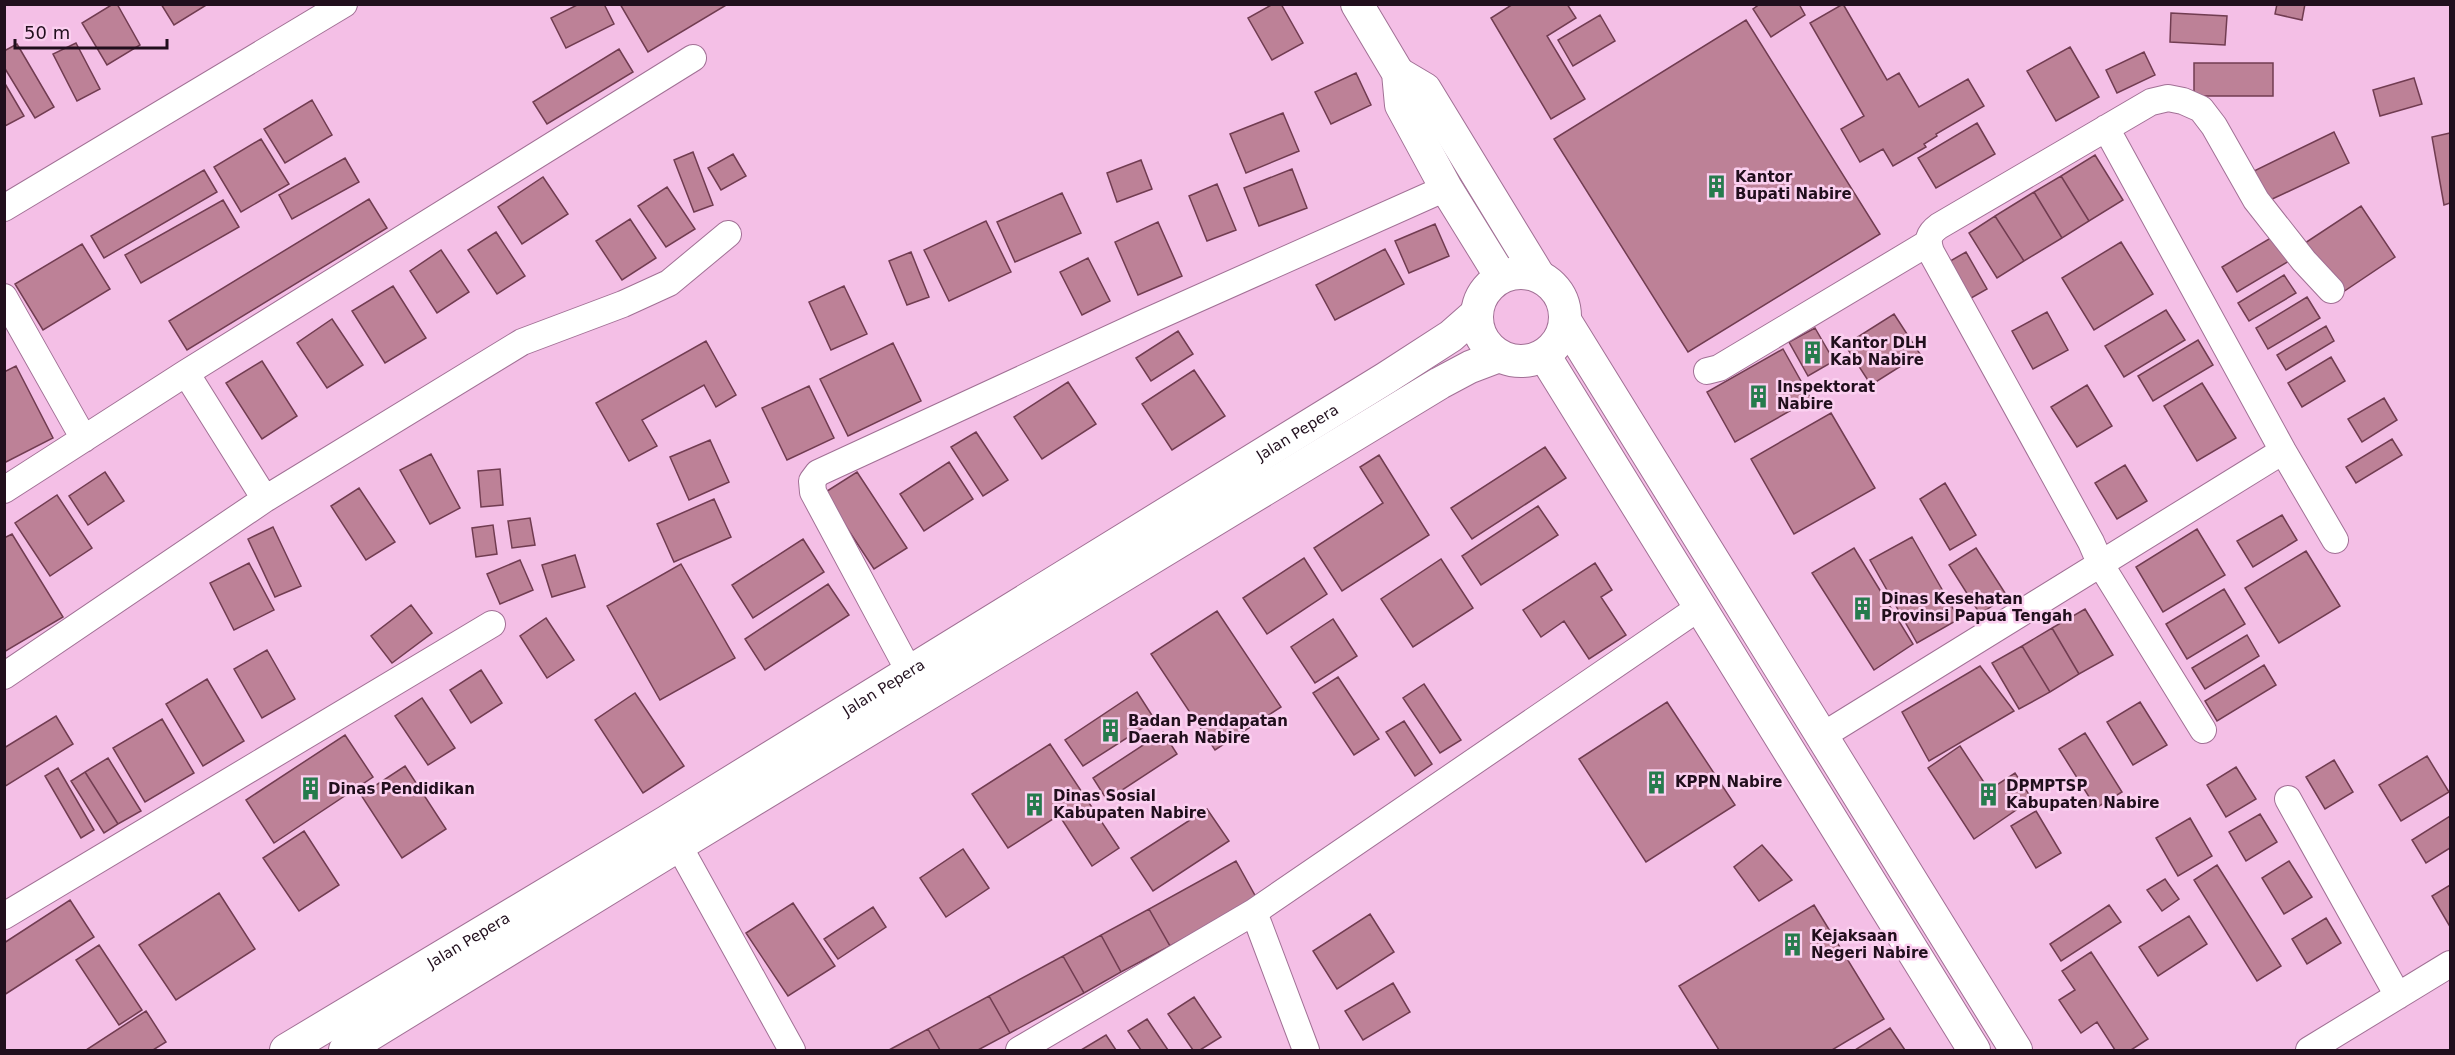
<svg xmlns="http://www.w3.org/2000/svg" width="2455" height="1055" font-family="'DejaVu Sans',sans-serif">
<rect width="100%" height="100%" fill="#f4bfe6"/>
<path fill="#bd8197" stroke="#713c51" stroke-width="1.5" d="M113,4H117L140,45L107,65L82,23Z
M161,4H208L174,25Z
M579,4H604L614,24L566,48L551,18Z
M620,4H728L648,52Z
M1273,4H1281L1303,43L1272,60L1248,18Z
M1513,4H1567L1576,18L1547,36L1585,99L1551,119L1491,18Z
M1760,4H1799L1805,15L1771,37L1753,9Z
M1843,4L1887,80L1899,73L1919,107L1968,79L1984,106L1936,134L1937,136L1924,144L1926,147L1893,166L1883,149L1860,162L1841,129L1864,116L1810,23Z
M2277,4H2305L2302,20L2275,14Z
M2171,13L2227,16L2225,45L2170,42Z
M1600,15L1615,41L1573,66L1558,40Z
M1746,20L1880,234L1688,352L1554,139Z
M76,43L100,89L77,101L53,54Z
M17,44L54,107L35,118L4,67V51Z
M2070,47L2099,97L2056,121L2027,71Z
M619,49L633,72L547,124L533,102Z
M2144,52L2155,75L2117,93L2106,70Z
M2194,63H2273V96H2194Z
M1356,73L1371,105L1331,124L1315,92Z
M2414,78L2422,104L2380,116L2373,90Z
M4,82L24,116L5,126H4Z
M312,100L332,135L285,163L264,129Z
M1283,113L1299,151L1246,173L1230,134Z
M1977,123L1995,154L1936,188L1918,158Z
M2334,132L2349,163L2268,201L2254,171Z
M2450,133V203L2444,205L2432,137Z
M261,139L289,184L241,212L214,167Z
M693,152L713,205L694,212L674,160Z
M733,154L746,176L721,190L708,168Z
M2095,155L2123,200L2089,221L2061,176Z
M345,158L359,182L292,219L279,195Z
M1141,160L1152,189L1117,202L1107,173Z
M1292,169L1307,208L1259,226L1244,188Z
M204,170L217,192L104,258L91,236Z
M2061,176L2089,221L2062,238L2034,192Z
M543,177L568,214L522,244L498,207Z
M1217,184L1236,230L1207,241L1189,196Z
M667,187L695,229L666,247L638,206Z
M2034,192L2062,238L2024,261L1995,216Z
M1062,193L1081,233L1015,262L997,222Z
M369,199L387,228L187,350L169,321Z
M223,200L239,227L141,283L125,255Z
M2361,206L2395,257L2340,294L2305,243Z
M1995,216L2024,261L1997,278L1969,233Z
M630,219L656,258L622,280L596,241Z
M986,221L1011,272L949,301L924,250Z
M1158,222L1182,276L1138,295L1115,242Z
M1435,224L1449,256L1409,273L1395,241Z
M496,232L525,276L497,294L468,250Z
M2274,236L2289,261L2237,292L2222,267Z
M2121,242L2153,294L2094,330L2062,278Z
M82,244L110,289L43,330L15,284Z
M1385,249L1404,284L1335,320L1316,285Z
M441,250L469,292L437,313L410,271Z
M911,252L929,297L907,305L889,261Z
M1966,252L1987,289L1966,301L1945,264Z
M1088,258L1110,301L1082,315L1060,272Z
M2284,275L2296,293L2249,321L2238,303Z
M393,286L426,338L385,363L352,311Z
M844,286L867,334L831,350L809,302Z
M2307,297L2320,318L2268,349L2256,328Z
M2166,310L2185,340L2124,377L2105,346Z
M2047,312L2068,350L2033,369L2012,331Z
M1894,314L1920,354L1871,385L1845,345Z
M332,319L363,365L327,388L297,343Z
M2326,326L2334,341L2286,370L2277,355Z
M1815,328L1834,361L1808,376L1789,342Z
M1178,331L1193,354L1151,381L1136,358Z
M2198,340L2213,365L2153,401L2138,376Z
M706,341L736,395L716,407L704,385L642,420L657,446L629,461L596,403Z
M893,343L921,401L848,436L820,379Z
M1783,349L1811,399L1735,442L1707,392Z
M2331,357L2345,381L2302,407L2288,383Z
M262,361L297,416L262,439L226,383Z
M16,366L53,438L4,463V372Z
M1194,370L1225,416L1172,450L1142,404Z
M1068,382L1096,424L1042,459L1014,417Z
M2202,383L2236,438L2197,461L2164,406Z
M2087,385L2112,426L2077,447L2051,407Z
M809,386L834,438L787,460L762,408Z
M2384,398L2397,420L2362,442L2348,419Z
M1831,413L1875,488L1794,534L1751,459Z
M976,432L1008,480L983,496L951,447Z
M2392,439L2402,455L2356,483L2346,467Z
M710,440L729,482L689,500L670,457Z
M1545,447L1566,478L1472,539L1451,508Z
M431,454L460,508L430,524L400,470Z
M1379,455L1429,535L1342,591L1314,548L1383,503L1360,467Z
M949,462L973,499L924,531L900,494Z
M2125,465L2147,501L2117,519L2095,483Z
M500,469L503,505L481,507L478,471Z
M105,472L124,501L88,525L69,496Z
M857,472L907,548L874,569L824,493Z
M1945,483L1976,535L1950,550L1920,499Z
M359,488L395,542L366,560L331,506Z
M57,495L92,548L50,576L15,523Z
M714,499L731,537L674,562L657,524Z
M1538,506L1558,535L1481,585L1462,556Z
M2282,515L2297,540L2253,567L2237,541Z
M530,518L535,545L512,548L508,521Z
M493,525L497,554L476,557L472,528Z
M273,527L301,586L275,597L248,539Z
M2197,529L2225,575L2163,612L2136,567Z
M12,534L63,617L4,652V538Z
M1912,537L1959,619L1917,643L1870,560Z
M803,539L824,572L753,618L732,585Z
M1854,548L1913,644L1874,670L1812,573Z
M1976,548L2007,596L1980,614L1949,565Z
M2306,551L2340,606L2279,643L2245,588Z
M575,555L585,587L552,597L542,565Z
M1304,558L1327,594L1267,634L1243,598Z
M1441,559L1473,608L1413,647L1381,599Z
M520,560L533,590L500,604L487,574Z
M249,563L274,610L234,630L210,583Z
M1595,563L1612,590L1601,597L1626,635L1589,659L1564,621L1541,637L1523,610Z
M681,564L735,658L660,700L607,606Z
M828,584L849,615L765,670L745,639Z
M2224,589L2245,624L2187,659L2166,624Z
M411,605L432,633L392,663L371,636Z
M2085,609L2113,655L2079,674L2052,628Z
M1217,611L1281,707L1215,750L1151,654Z
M546,618L574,660L547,678L520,636Z
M1333,619L1357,656L1315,683L1291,647Z
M2052,628L2079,674L2050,692L2022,646Z
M2247,635L2259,656L2205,689L2192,668Z
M2022,646L2050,692L2019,709L1992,663Z
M267,650L295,699L262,718L234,669Z
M2264,665L2276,685L2217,721L2205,701Z
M1980,666L2014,711L1929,761L1902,712Z
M481,670L502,703L471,723L450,690Z
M1338,677L1379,739L1354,755L1313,693Z
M207,679L244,741L203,766L166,704Z
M1424,684L1461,740L1440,753L1403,698Z
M1137,692L1155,720L1083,766L1065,740Z
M635,693L684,766L643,793L595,720Z
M422,698L455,748L428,765L395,716Z
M1667,702L1735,805L1646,862L1579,759Z
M2140,702L2167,745L2133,765L2107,722Z
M56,716L73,744L4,787V748Z
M162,719L194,773L145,802L113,748Z
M1404,721L1432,764L1415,776L1386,732Z
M1163,732L1177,754L1107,800L1093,778Z
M2085,733L2122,792L2096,808L2059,749Z
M345,735L373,777L274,843L246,800Z
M1050,744L1119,848L1092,866L1059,815L1008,848L972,794Z
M1960,746L1989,790L2015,773L2032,799L1974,839L1928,768Z
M2427,756L2449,792L2401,821L2379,785Z
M108,758L141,811L118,824L85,772Z
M2334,760L2353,792L2325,809L2306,777Z
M405,766L446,829L402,858L361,795Z
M2236,767L2256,799L2226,817L2207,785Z
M58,768L94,830L81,838L45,776Z
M85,772L118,824L104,833L71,781Z
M1207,809L1229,841L1153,891L1131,858Z
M2036,811L2061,853L2036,868L2011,826Z
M2260,814L2277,842L2246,861L2229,832Z
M2450,816V848L2426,863L2412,840Z
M2190,818L2212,856L2178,876L2156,838Z
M304,831L339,885L299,911L263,858Z
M1762,845L1792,880L1759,901L1734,867Z
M963,849L989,888L946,917L920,878Z
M1236,861L1257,899L1170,946L1149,909Z
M2289,861L2312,897L2284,914L2262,878Z
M2217,865L2281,966L2257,981L2194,880Z
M2165,879L2179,899L2162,911L2147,890Z
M2450,885V924L2449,925L2432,896Z
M219,893L255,949L176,1000L139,945Z
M70,900L94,937L4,995V943Z
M793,903L835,966L788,996L746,933Z
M1814,905L1884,1019L1832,1050H1719L1679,986Z
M2109,905L2121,922L2061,961L2050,944Z
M873,907L886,927L838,959L824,939Z
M1149,909L1170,946L1121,972L1101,935Z
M1370,914L1394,952L1337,989L1313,951Z
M2189,916L2207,944L2158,976L2139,947Z
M2326,918L2341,943L2307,964L2292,939Z
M1101,935L1121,972L1084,993L1063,956Z
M99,945L142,1010L119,1025L76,960Z
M2091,952L2148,1039L2131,1050H2115L2097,1022L2081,1033L2059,1000L2075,990L2062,971Z
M1063,956L1084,993L1010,1033L989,996Z
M1393,983L1410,1012L1363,1040L1345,1011Z
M989,996L1010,1033L978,1050H940L928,1029Z
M1194,997L1221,1037L1200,1050H1193L1168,1014Z
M146,1011L166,1042L153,1050H86Z
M1147,1019L1168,1050H1141L1128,1031Z
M1890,1028L1905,1050H1855Z
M928,1029L940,1050H889Z
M1106,1035L1116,1050H1081Z"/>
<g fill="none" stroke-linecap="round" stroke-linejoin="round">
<defs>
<path id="minor" d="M2106,128L2283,451L2335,540
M4,208L344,4
M4,297L84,439
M1707,371L1719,368L1928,243
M186,373L265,499
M4,490L186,373L693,58
M909,671L813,492L812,481L818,473L1141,324L1446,188
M4,676L265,499L522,342L623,304L669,283L728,234
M2203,730L2101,565L2091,542L1931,252C1927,240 1928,234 1939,226L2151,102L2168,98L2183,101L2201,109L2214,126L2256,200L2304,261L2331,290
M1822,736L2283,451
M2288,799L2398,996
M670,830L792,1050
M1254,912L1306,1050
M4,916L492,624
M1019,1050L1254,912L1700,607
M2309,1050L2450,964"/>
<g id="major">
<path d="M1357,4L1398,73L1401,105L1446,188L1501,277"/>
<path d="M1398,73L1425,89L1539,276"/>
<circle cx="1521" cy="317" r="44"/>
<path d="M1566,322L2016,1050"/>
<path d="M1544,355L1974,1050"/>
<path id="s1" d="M286,1050L666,822L1386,378L1451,336L1476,314"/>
<path d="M345,1050L679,845L1440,383L1470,367L1499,356"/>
</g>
</defs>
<use href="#minor" stroke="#a17095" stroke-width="28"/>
<use href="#major" stroke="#a17095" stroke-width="34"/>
<use href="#minor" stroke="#fff" stroke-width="26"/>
<use href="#major" stroke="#fff" stroke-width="32"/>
</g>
<defs>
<symbol id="building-bare" viewBox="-9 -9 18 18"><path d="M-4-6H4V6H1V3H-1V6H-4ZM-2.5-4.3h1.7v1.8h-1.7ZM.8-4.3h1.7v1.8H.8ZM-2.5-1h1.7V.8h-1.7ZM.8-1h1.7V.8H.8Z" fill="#267b4d" stroke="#fbd0f0" stroke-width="2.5" paint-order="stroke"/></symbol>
</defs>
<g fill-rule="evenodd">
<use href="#building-bare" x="1700" y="170" width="33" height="33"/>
<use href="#building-bare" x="1796" y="336" width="33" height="33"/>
<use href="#building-bare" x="1742" y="380" width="33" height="33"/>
<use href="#building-bare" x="1846" y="592" width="33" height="33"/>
<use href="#building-bare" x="1094" y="714" width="33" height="33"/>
<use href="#building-bare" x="1640" y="766" width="33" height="33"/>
<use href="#building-bare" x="294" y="772" width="33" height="33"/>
<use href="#building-bare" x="1972" y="778" width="33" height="33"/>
<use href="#building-bare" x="1018" y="788" width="33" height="33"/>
<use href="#building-bare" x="1776" y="928" width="33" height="33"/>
</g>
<g text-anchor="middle" stroke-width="5" stroke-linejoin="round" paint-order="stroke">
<g font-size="15" font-weight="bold" fill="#210f1d" stroke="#fbd0f0" text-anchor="start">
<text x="1735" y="182">Kantor<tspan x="1735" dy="17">Bupati Nabire</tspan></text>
<text x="1830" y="348">Kantor DLH<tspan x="1830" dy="17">Kab Nabire</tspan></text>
<text x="1777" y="392">Inspektorat<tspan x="1777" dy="17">Nabire</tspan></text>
<text x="1881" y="604">Dinas Kesehatan<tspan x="1881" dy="17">Provinsi Papua Tengah</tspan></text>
<text x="1128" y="726">Badan Pendapatan<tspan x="1128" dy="17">Daerah Nabire</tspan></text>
<text x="1675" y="787">KPPN Nabire</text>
<text x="2006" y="791">DPMPTSP<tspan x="2006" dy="17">Kabupaten Nabire</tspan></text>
<text x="328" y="794">Dinas Pendidikan</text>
<text x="1053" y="801">Dinas Sosial<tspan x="1053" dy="17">Kabupaten Nabire</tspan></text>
<text x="1811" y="941">Kejaksaan<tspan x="1811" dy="17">Negeri Nabire</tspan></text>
</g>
<g font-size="15" fill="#210f1d" stroke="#fbd0f0">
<text dy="5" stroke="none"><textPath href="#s1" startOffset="1185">Jalan Pepera</textPath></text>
<text dy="5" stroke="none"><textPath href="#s1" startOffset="699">Jalan Pepera</textPath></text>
<text dy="5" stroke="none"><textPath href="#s1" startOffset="213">Jalan Pepera</textPath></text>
</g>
</g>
<rect width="2455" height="1055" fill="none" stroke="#210f1d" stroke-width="12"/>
<path d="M15 39v9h152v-9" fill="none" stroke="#210f1d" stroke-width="3"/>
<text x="24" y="39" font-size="18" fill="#210f1d" stroke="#fbd0f0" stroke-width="4.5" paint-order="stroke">50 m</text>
</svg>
